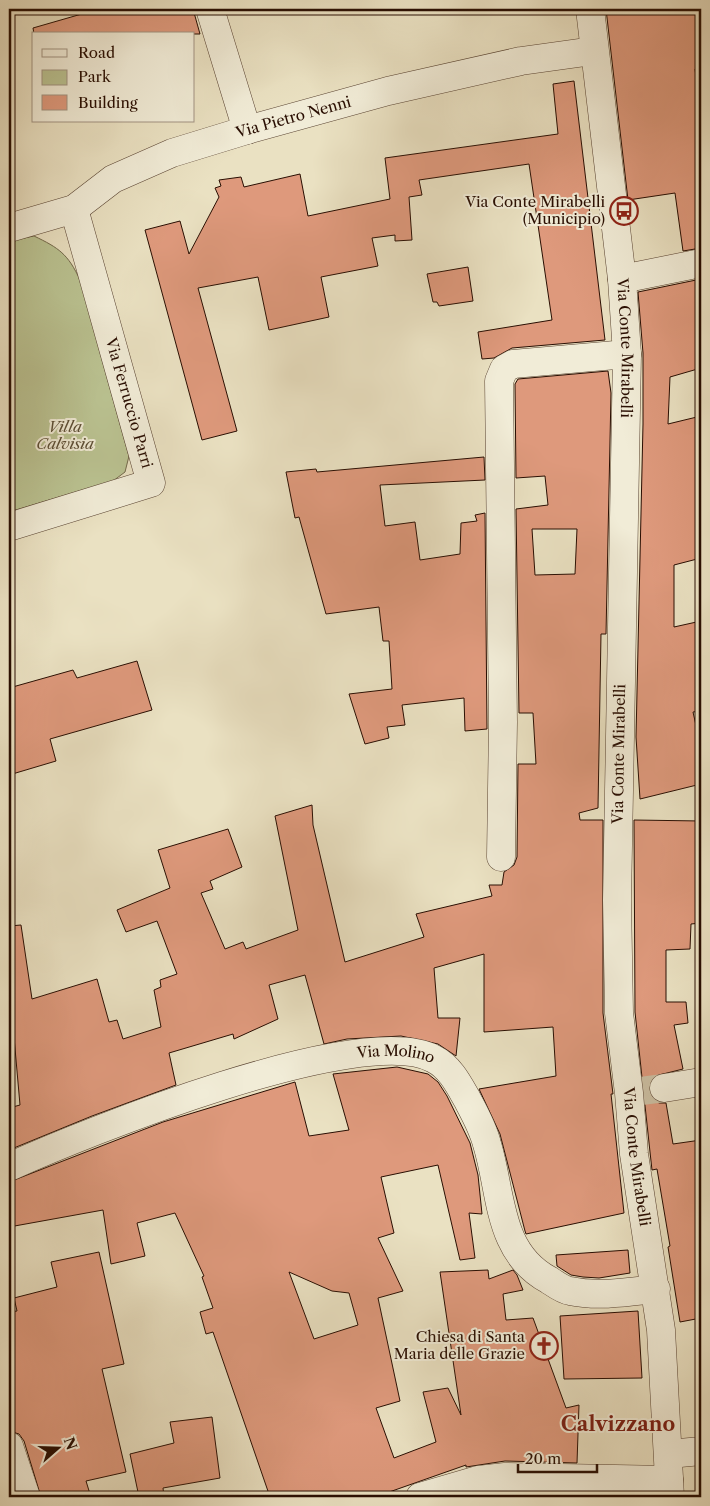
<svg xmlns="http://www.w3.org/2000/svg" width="710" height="1506" font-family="'Libre Caslon Text',serif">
<rect width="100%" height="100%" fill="#eae1c2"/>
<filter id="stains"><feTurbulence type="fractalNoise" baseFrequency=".004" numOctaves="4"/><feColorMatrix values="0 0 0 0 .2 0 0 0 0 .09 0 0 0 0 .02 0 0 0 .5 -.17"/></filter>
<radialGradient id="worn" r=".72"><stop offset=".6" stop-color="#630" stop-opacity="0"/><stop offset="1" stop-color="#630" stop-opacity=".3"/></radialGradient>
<path fill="#bac291" stroke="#72684a" d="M34,236C59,248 68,254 80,280L129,456L125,472L113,481L9,512V241Z"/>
<path fill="#de997c" stroke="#290e02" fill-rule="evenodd" d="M99,9H193L200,34H34L33,28Z
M606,9H701V68L695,69L701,116V248L683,251L675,193L628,200Z
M574,81L605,340L512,348L494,358L482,359L478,332L552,320L529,164L419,180L422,195L409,197L412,240L395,241V235L372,238L378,266L321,277L329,317L269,330L258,277L198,288L237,431L202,440L145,230L180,221L189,254L219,197L215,188L221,186L219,180L241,177L244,187L300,174L308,216L390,199L385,158L558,134L553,84Z
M468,267L473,301L439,306L437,302H433L427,274Z
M701,279V323H697L701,368L670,377L668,424L701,416V558L674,565V627L701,621V711L693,712L701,748V784L640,799L636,737L643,424V353L638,292Z
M608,371L611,393L606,634H601L598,808L579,813L580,820H603V1013L613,1094H611L624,1213L526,1234L525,1231L500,1134L479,1089L556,1076L553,1027L484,1032V954L434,968L438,1018H460L456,1056L438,1044L401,1036L347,1039L324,1044L305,975L269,985L278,1019L234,1039L233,1034L169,1053L176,1085L92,1116L9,1150V1108L20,1105L11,1003L9,1004V926L21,925L32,999L97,979L109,1022L117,1020L123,1039L161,1027L154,990L161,987L160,980L177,974L157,921L126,932L117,910L170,888L158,850L228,829L242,867L210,881L213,889L201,893L225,949L243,942L246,949L298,930L275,816L312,805L313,825L345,962L424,937L416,914L492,896L489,885H502L504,872L514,865L517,857L518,764H536L533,713H519L516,509L548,505L545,476L516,478L515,384L518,379ZM532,529H577L575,574L535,575Z
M484,457L485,480L380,485L385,526L415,522L420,560L460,554L461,523L477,521L475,515L485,513L487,729L465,731L464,698L402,705L405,725L387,727L389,738L365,744L349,694L392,689L389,641H383L379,607L326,614L299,517L295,518L286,472L316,469L317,472Z
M137,661L152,710L50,739L56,761L9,775V688L73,670L77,678Z
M634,820L701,821V923L691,924L690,949L666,950V1002H686L688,1023L674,1025L683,1069L655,1076L650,1082L649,1090L652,1098L659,1103H666L673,1144L701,1140V1318L680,1322L668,1247L670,1246L657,1169L652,1170L650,1152L635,1012Z
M397,1067L428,1074L438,1082L447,1096L470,1143L478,1175L482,1214L469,1213L475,1258L460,1260L438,1165L381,1177L394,1233L378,1238L403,1291L378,1298L400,1401L376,1408L394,1458L436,1442L423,1392L448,1388L461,1415L440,1272L488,1270L489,1279L513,1270L517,1275L523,1290L503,1294L506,1320L533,1318L566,1408L579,1405L577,1463L505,1461L466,1467V1465L375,1497H270L213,1332L206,1334L200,1312L213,1308L202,1277L204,1276L175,1213L137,1223L145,1256L111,1264L103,1210L9,1227V1182L163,1122L295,1082L309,1136L349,1130L333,1074ZM289,1272L332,1291L349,1293L358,1325L314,1339Z
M628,1250L630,1273L599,1278L583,1277L571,1275L557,1266L556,1255Z
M99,1252L124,1364L102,1369L126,1472L86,1481L90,1494L86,1495V1497H41L24,1441L19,1434L9,1431V1312L17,1311L14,1298L57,1287L51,1262Z
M638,1311L642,1378L564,1379L560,1316Z
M212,1417L220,1478L163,1488L164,1497H139L130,1454L174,1443L170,1422Z
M506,1493L577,1494V1497H475Z"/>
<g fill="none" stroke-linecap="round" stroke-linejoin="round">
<path stroke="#cdc1a5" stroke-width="28" stroke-dasharray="28 14" stroke-linecap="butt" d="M641,1091L664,1088"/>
<defs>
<g id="minor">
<path d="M210,9L247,130"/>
<path id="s1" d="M590,9L622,279L627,354L617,900L619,1013L629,1093L634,1154L661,1330L670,1497"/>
<path id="s2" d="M9,228L74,209L113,179L172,153L247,130L388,91L521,61L593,51"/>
<path d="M622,279L701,263"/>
<path d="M9,527L151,483L74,209"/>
<path d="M501,857L503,722L499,381L504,369L513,364L627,354"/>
<path d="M664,1088L701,1082"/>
<path id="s3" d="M9,1167C85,1133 362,1020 434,1059C450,1067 459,1085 467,1099C475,1114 483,1128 487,1144C502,1193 497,1252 549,1280C555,1284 563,1290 570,1291C598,1297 629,1292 656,1289"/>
<path d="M9,1446L26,1497"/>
<path d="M669,1454L701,1451"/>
<path d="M420,1497L478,1480L505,1477L669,1480"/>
</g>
</defs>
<use href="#minor" stroke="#594332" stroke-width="29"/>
<use href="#minor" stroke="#f1ecd7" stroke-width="28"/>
</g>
<defs>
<symbol id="bus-ring" viewBox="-11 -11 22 22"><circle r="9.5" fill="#f1ecd7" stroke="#8f2418" stroke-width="1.5"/><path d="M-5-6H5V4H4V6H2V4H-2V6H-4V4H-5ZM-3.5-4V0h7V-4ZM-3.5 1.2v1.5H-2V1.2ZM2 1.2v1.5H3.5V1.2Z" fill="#8f2418"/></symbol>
<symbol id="church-ring" viewBox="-11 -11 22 22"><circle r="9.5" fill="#f1ecd7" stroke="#8f2418" stroke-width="1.5"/><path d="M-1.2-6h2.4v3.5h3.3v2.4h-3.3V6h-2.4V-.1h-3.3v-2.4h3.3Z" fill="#8f2418"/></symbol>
</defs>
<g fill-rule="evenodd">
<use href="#bus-ring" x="608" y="195" width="32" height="32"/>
<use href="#church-ring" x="528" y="1330" width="32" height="32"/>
</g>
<g text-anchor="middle" stroke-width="4" stroke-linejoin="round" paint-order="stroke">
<g font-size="15" fill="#290e02" stroke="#f1ecd7">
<text dy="5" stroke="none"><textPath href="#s2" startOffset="308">Via Pietro Nenni</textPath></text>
<text dy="5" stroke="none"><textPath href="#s1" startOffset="341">Via Conte Mirabelli</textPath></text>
<text transform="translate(129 403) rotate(74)" y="5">Via Ferruccio Parri</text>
<text transform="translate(619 754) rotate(-89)" y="5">Via Conte Mirabelli</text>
<text dy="5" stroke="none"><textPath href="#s3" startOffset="406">Via Molino</textPath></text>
<text dy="5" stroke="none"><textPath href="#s1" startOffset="1151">Via Conte Mirabelli</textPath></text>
</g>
<g font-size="15" fill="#290e02" stroke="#f1ecd7" text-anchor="end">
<text x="605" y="207">Via Conte Mirabelli<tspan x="605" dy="17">(Municipio)</tspan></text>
<text x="525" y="1342">Chiesa di Santa<tspan x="525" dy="17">Maria delle Grazie</tspan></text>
</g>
<g font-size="15" font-style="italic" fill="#5c4d34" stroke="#f1ecd7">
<text x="65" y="432">Villa<tspan x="65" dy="17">Calvisia</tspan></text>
</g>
<g font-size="20" font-weight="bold" fill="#7a1f14" stroke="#f1ecd7">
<text x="618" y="1431">Calvizzano</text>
</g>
</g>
<rect width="710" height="1506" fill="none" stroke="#eae1c2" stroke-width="30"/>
<rect x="10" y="10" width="690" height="1486" fill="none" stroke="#290e02" stroke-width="2.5"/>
<rect x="15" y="15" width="680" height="1476" fill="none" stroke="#290e02"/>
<rect x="32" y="32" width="162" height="90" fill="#f1ecd7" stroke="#a19382"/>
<rect x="42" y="49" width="25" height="8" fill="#f1ecd7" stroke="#a19382"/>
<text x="78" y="58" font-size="15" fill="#290e02">Road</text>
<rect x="42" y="70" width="25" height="15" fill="#bac291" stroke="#a19382"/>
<text x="78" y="82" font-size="15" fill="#290e02">Park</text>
<rect x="42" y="95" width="25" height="15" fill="#de997c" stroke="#a19382"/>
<text x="78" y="108" font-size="15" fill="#290e02">Building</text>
<g transform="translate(58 1448) rotate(70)" stroke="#f1ecd7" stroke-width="4" paint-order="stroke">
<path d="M0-4L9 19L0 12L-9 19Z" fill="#290e02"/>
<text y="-8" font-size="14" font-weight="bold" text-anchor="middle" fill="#290e02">N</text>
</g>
<path d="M518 1464v8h79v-8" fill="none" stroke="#290e02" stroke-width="2.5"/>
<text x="525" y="1464" font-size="15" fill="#290e02" stroke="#f1ecd7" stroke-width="4" paint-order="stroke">20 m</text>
<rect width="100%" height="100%" filter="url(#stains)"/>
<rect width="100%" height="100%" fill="url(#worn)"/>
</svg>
